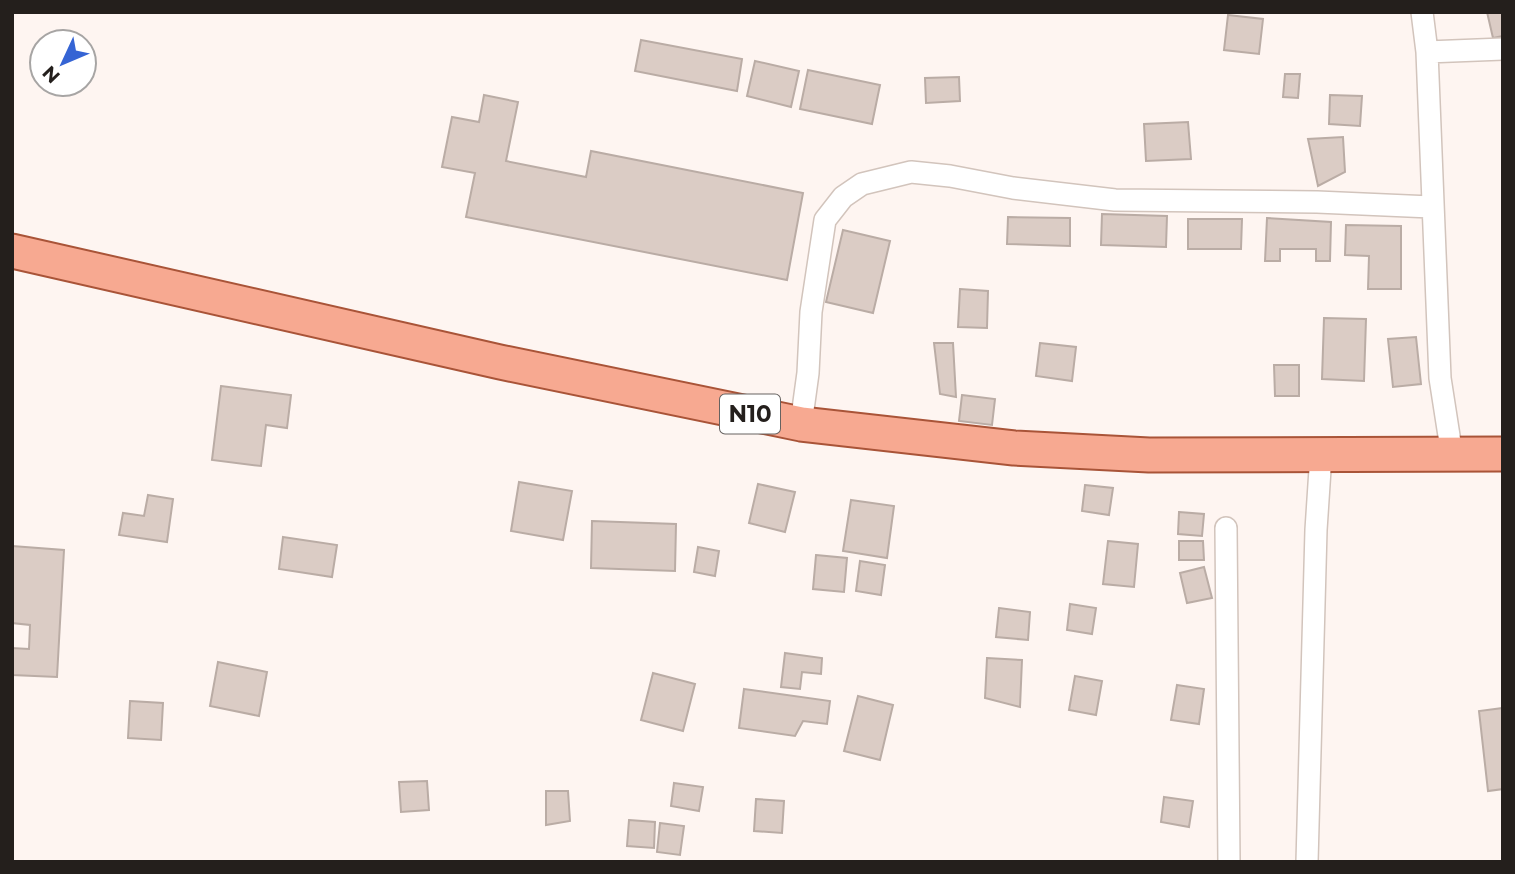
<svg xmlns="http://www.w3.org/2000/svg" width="1515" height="874" font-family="Montserrat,sans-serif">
<rect width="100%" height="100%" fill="#fef5f1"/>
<path fill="#dbccc5" stroke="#baaca5" stroke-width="2" d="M1487,12H1503V36L1493,38Z
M1228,15L1263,19L1259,54L1224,50Z
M641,40L742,59L737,91L635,71Z
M755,61L799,71L791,107L747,96Z
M808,70L880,85L872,124L800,109Z
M1285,74H1300L1298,98L1283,97Z
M959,77L960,101L926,103L925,78Z
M484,95L518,102L506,161L586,177L591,151L803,193L787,280L466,217L475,173L442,167L452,117L479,122Z
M1330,95L1362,96L1360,126L1329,124Z
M1188,122L1191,159L1146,161L1144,124Z
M1343,137L1345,172L1318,186L1308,139Z
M1102,214L1167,216L1166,247L1101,245Z
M1008,217L1070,218V246L1007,244Z
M1267,218L1331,222L1330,261H1316V249H1280V261H1265Z
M1188,219H1242L1241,249H1188Z
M1346,225L1401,226V289H1368L1369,256L1345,255Z
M843,230L890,241L873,313L826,302Z
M960,289L988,291L987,328L958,327Z
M1324,318L1366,319L1364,381L1322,379Z
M1416,337L1421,384L1393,387L1388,339Z
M934,343H953L956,397L940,394Z
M1040,343L1076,347L1072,381L1036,376Z
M1274,365H1299V396H1275Z
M221,386L291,395L287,428L266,425L261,466L212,460Z
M962,395L995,399L992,425L959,421Z
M519,482L572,491L563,540L511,531Z
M758,484L795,492L785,532L749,523Z
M1085,485L1113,488L1109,515L1082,511Z
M148,495L173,499L167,542L119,535L123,513L144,516Z
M851,500L894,506L887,558L843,551Z
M1179,512L1204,514L1202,536L1178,534Z
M592,521L676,524L675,571L591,568Z
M283,537L337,545L332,577L279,569Z
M1108,541L1138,544L1134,587L1103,584Z
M1179,541H1203L1204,560H1179Z
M12,546L64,550L57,677L12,675V648L29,649L30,625L12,623Z
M698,547L719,551L715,576L694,572Z
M816,555L847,558L844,592L813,589Z
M860,561L885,565L881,595L856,591Z
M1204,567L1212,598L1187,603L1180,573Z
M1070,604L1096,608L1092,634L1067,630Z
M999,608L1030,612L1028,640L996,637Z
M785,653L822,658L821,674L802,672L800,689L781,687Z
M987,658L1022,660L1020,707L985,698Z
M218,662L267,672L259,716L210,706Z
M653,673L695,684L683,731L641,720Z
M1075,676L1102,681L1096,715L1069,710Z
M1177,685L1204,689L1199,724L1171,720Z
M744,689L830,701L827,724L803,721L795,736L739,728Z
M858,696L893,705L880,760L844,751Z
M130,701L163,703L161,740L128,738Z
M1503,708V789L1488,791L1479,711Z
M427,781L429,810L401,812L399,782Z
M674,783L703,787L699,811L671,806Z
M546,791H568L570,821L546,825Z
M1164,797L1193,801L1189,827L1161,822Z
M756,799L784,801L782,833L754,831Z
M629,820L655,822L654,848L627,846Z
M660,823L684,826L680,855L657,852Z"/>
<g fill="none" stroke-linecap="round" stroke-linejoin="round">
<defs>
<path id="street" d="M1422,12L1427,52L1440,378L1452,455
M1427,52L1503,49
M801,424L808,373L811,312L825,220L843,197L862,184L911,172L950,176L1013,188L1115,200L1317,202L1431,207
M1226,528L1229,862
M1307,862L1316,530L1321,454"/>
<path id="primary" d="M12,251L500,362L801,424L1014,448L1149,455L1503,454"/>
</defs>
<use href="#street" stroke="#d2c4bc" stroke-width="24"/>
<use href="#primary" stroke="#a95438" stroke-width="37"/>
<use href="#street" stroke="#fff" stroke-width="21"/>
<use href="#primary" stroke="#f7a991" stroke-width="33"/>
</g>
<g text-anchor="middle" stroke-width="7" stroke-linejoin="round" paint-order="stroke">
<rect fill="#fff" stroke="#666260" stroke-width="2" x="720" y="394.5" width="60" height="39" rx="5"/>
<g font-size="23" font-weight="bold" fill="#241f1c">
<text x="750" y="422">N10</text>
</g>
</g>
<rect width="1515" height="874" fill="none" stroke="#241f1c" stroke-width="28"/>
<g transform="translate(63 63) rotate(226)"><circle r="33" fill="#ffffff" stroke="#a7a5a4" stroke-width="2"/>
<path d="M0-5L12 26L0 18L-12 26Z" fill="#3564d4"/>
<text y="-10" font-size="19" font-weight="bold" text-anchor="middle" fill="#241f1c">N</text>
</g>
</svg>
